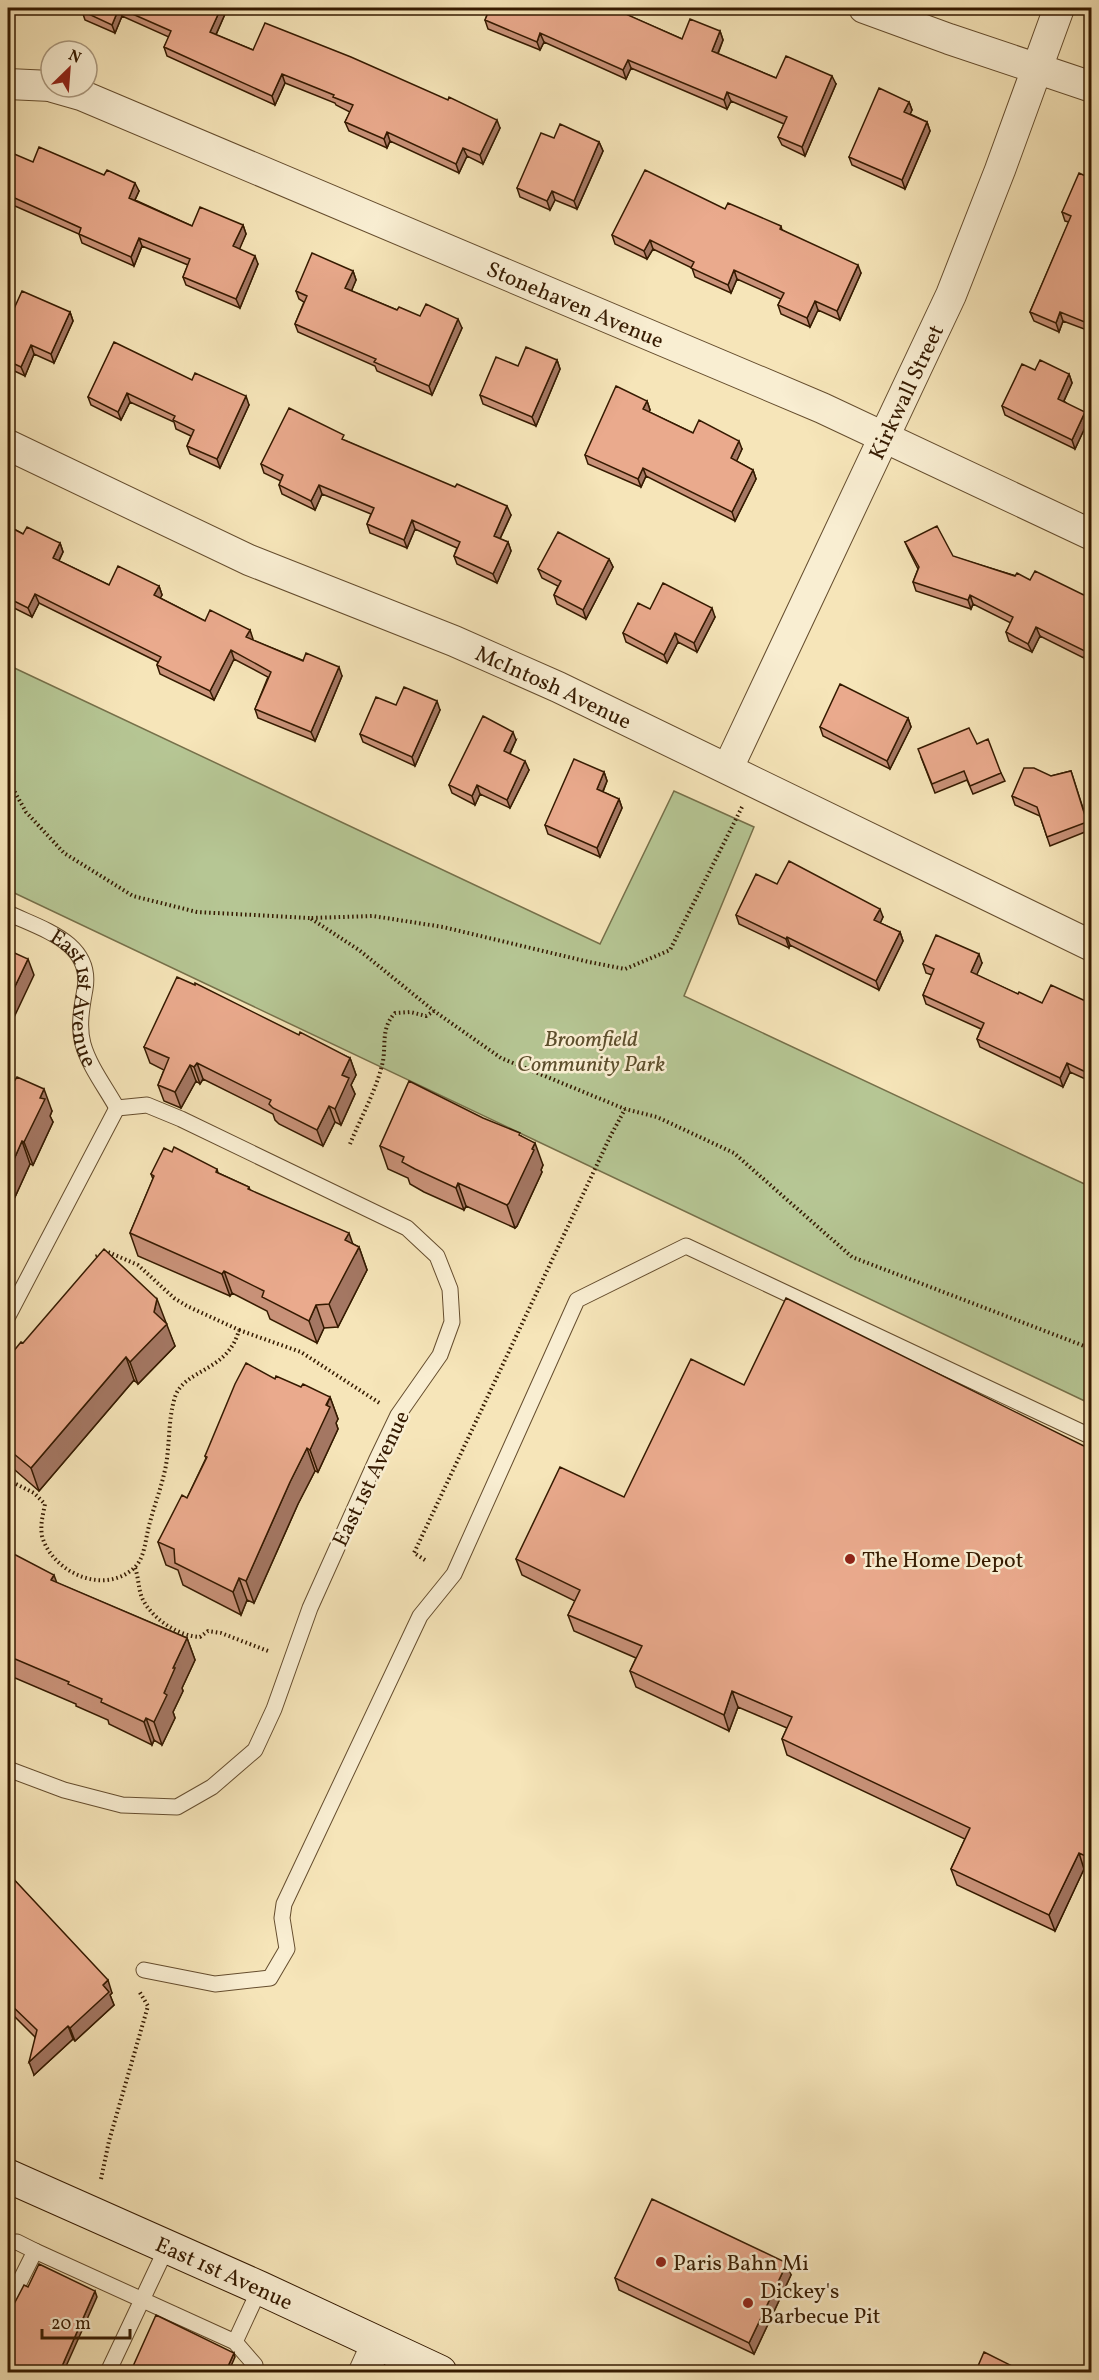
<svg xmlns="http://www.w3.org/2000/svg" width="1099" height="2380" font-family="Vollkorn,serif">
<rect width="100%" height="100%" fill="#f6e5b9"/>
<filter id="stains"><feTurbulence type="fractalNoise" baseFrequency=".00333" numOctaves="4"/><feColorMatrix values="0 0 0 0 .2 0 0 0 0 .09 0 0 0 0 .02 0 0 0 .5 -.17"/></filter>
<radialGradient id="worn" r=".72"><stop offset=".6" stop-color="#630" stop-opacity="0"/><stop offset="1" stop-color="#630" stop-opacity=".3"/></radialGradient>
<path fill="#b6c694" stroke="#76704a" stroke-width="1.5" d="M8,665L600,944L674,791L754,827L684,996L1091,1187V1404L8,890Z"/>
<g fill="none" stroke-linecap="round" stroke-linejoin="round">
<defs>
<g id="lane">
<path id="s1" d="M8,913C41,929 93,942 85,989C82,1006 78,1026 83,1044C89,1066 106,1088 117,1108L147,1105L181,1119L407,1228L437,1256L450,1289L452,1322L440,1355L398,1415L376,1461L310,1608L274,1709L255,1750L212,1787L177,1807L122,1805L64,1790L8,1769"/>
<path d="M8,1316L117,1108"/>
<path d="M144,1970L215,1984L270,1978L287,1949L282,1918L284,1904L420,1616L454,1574L577,1300L686,1246L1092,1437"/>
<path d="M8,2243L17,2242L35,2251"/>
<path d="M8,2305L35,2251L235,2342L255,2365L252,2372"/>
<path d="M235,2342L260,2288"/>
<path d="M108,2372L167,2247"/>
</g>
<g id="street">
<path d="M864,8L949,39L1092,87"/>
<path d="M8,84L51,86"/>
<path id="s2" d="M53,87L81,95L822,408L1092,535"/>
<path id="s3" d="M8,445L249,560L454,641L558,687L1092,946"/>
<path id="s4" d="M728,768L951,295L1000,170L1059,8"/>
<path d="M364,2372L377,2343"/>
</g>
<g id="secondary">
<path id="s5" d="M8,2176L260,2288L440,2372"/>
</g>
</defs>
<use href="#lane" stroke="#654d2e" stroke-width="17"/>
<use href="#street" stroke="#654d2e" stroke-width="32"/>
<use href="#secondary" stroke="#351a00" stroke-width="35"/>
<path stroke="#351a00" stroke-width="4" stroke-dasharray="1.5 3" stroke-linecap="butt" d="M8,780L26,812L64,853L133,896L197,912L310,918
M742,807L670,950L625,969L589,962L443,927L373,916L310,918L359,950L434,1011L501,1058L625,1109L657,1117L734,1153L852,1257L1092,1349
M350,1144C361,1117 377,1089 383,1061C386,1043 381,1028 395,1013L410,1012L426,1016L434,1011
M239,1330L301,1352L381,1404
M8,1480L34,1493L45,1504C43,1515 40,1524 42,1536C52,1572 103,1596 134,1568C144,1559 145,1543 148,1530C153,1508 162,1487 166,1465C170,1442 168,1419 175,1397C184,1369 228,1372 239,1330L187,1306L174,1298L138,1265L108,1252L95,1257
M425,1560L414,1553L610,1137L625,1109
M135,1568C139,1578 138,1590 143,1600C153,1619 178,1636 200,1637L208,1631L221,1633L268,1651
M101,2179L109,2141L148,2006L139,1991"/>
<use href="#lane" stroke="#f9eed2" stroke-width="15"/>
<use href="#street" stroke="#f9eed2" stroke-width="30"/>
<use href="#secondary" stroke="#f9eed2" stroke-width="33"/>
</g>
<path fill="#c99279" stroke="#351a00" stroke-width="1.5" d="M84,8H223L225,14L216,35L253,50L500,128L483,164L467,156L459,173L390,141L387,148L349,131L345,122L350,112L336,105L335,103L285,83L275,105L167,56L164,47L169,37L122,16L115,33L85,20L82,11Z
M490,8H628L629,10L627,15L682,39L720,31L723,40L718,54L776,78L836,84L805,156L782,145L778,137L784,124L731,101L727,109L631,68L626,79L544,42L540,50L488,29L485,20Z
M909,102L912,110L910,114L927,122L930,131L905,189L852,165L849,157Z
M554,138L599,142L603,151L577,209L555,200L550,210L520,197L517,188Z
M33,162L139,191L135,200L192,226L243,225L246,234L239,249L258,264L240,308L186,285L183,277L188,265L142,246L134,266L82,243L79,234L8,203V163Z
M1092,179V332L1063,321L1059,332L1034,321L1030,312L1069,222L1065,221L1062,212Z
M725,209L781,226L782,230L861,273L840,320L818,310L810,327L781,314L778,305L781,299L737,279L731,293L695,277L692,268L653,249L647,259L615,244L612,235Z
M353,271L356,280L351,291L397,310L462,328L432,395L377,371L375,366L298,332L295,324L304,302L299,299L296,291Z
M70,312L73,321L54,363L34,354L25,376L8,368V322Z
M557,360L560,369L536,426L483,404L480,395L518,366Z
M1035,370L1069,374L1072,383L1064,401L1088,421L1075,449L1005,415L1002,406Z
M192,380L249,405L220,468L190,454L187,446L191,436L176,429L174,422L130,402L121,420L91,405L88,397Z
M647,401L650,410L649,412L693,433L742,449L736,461L753,470L756,479L735,521L646,476L641,487L588,464L585,455Z
M346,441L511,515L500,539L508,542L511,551L497,583L457,564L454,556L457,548L415,529L407,548L370,533L367,524L371,514L322,494L315,510L282,494L279,485L281,481L264,473L261,464Z
M8,526L23,534L60,543L63,552L59,561L109,585L159,586L162,595L160,598L205,621L250,630L252,640L342,676L315,741L258,718L255,709L268,677L234,659L214,700L160,674L157,665L158,662L39,603L32,617L8,605Z
M905,542L1092,599V669L1087,666L1084,658L1040,636L1032,652L1009,641L1006,632L1011,623L973,604L971,609L916,591L913,582L918,569L909,551Z
M609,559L613,567L586,619L557,604L554,595L558,586L542,578L538,569Z
M650,609L715,617L697,652L678,642L667,663L626,642L623,633Z
M396,705L440,710L415,766L363,742L360,734Z
M908,718L911,727L890,769L823,736L820,727Z
M516,740L510,754L529,770L510,808L480,794L475,805L452,793L449,785Z
M977,744L1001,773L1005,781L973,794L967,780L935,793L921,757Z
M1071,771L1090,830L1050,846L1040,816L1015,805L1012,796L1051,776Z
M604,772L607,781L603,792L619,799L622,808L600,857L548,834L545,825Z
M777,884L883,917L880,923L900,932L903,941L879,990L790,945L789,948L739,924L736,915Z
M982,963L976,975L1018,994L1042,1003L1092,1004V1082L1070,1072L1063,1087L980,1047L977,1039L981,1029L926,1004L923,995L932,975L926,973L923,964Z
M299,1035L350,1058L356,1075L351,1085L355,1094L341,1125L335,1122L323,1146L279,1124L275,1120L273,1114L203,1079L200,1084L196,1081L181,1108L164,1101L158,1085L164,1070L150,1063L144,1047Z
M8,1077L52,1111L50,1116L53,1122L33,1165L30,1164L15,1197H13L8,1210Z
M521,1136L543,1165L541,1170L542,1172L517,1226L515,1228L466,1206L464,1210L424,1192L410,1184L408,1178L388,1169L380,1146Z
M217,1169L218,1173L249,1187L250,1190L359,1247L367,1270L338,1327L324,1328L317,1343L270,1319L267,1311L232,1293L230,1296L138,1256L130,1233L153,1179L151,1174Z
M165,1322L175,1346L138,1384L134,1380L39,1491L8,1464V1358L23,1343Z
M275,1379L330,1397L338,1419L336,1423L338,1429L318,1472L315,1471L298,1504L254,1603L247,1600L241,1615L183,1585L178,1570L166,1565L158,1542L187,1498L206,1458L205,1456Z
M744,1385L1092,1450V1873L1084,1869L1055,1931L957,1885L951,1869L965,1839L787,1755L782,1739L787,1728L738,1707L729,1731L636,1687L630,1671L636,1658L574,1631L568,1615L575,1601L522,1575L516,1559L624,1497Z
M8,1551L57,1583L187,1638L195,1660L182,1688L183,1691L173,1712L175,1718L162,1745L154,1740L152,1745L109,1724L108,1720L76,1706V1704L8,1675Z
M8,1873L112,1993L110,1995L114,2005L75,2041L73,2039L34,2075L35,2037L8,2010Z
M791,2275L754,2354L619,2290L615,2278Z"/>
<path fill="#a47763" stroke="#351a00" stroke-width="1.5" d="M119,8L122,16L115,33L112,25Z
M221,8H223L225,14L213,41L210,32Z
M623,8H628L629,10L624,21L621,12Z
M720,31L723,40L715,60L712,51Z
M540,33L544,42L540,50L537,42Z
M628,60L631,68L626,79L623,70Z
M282,74L285,83L275,105L272,96Z
M832,76L836,84L805,156L802,147Z
M727,92L731,101L727,109L724,100Z
M909,102L912,110L907,121L904,112Z
M497,120L500,128L483,164L480,155Z
M927,122L930,131L905,189L902,180Z
M387,132L390,141L387,148L384,139Z
M599,142L603,151L577,209L574,201Z
M463,148L467,156L459,173L456,164Z
M135,183L139,191L132,206L129,198Z
M552,191L555,200L550,210L547,201Z
M243,225L246,234L237,255L233,246Z
M139,238L142,246L134,266L131,257Z
M650,240L653,249L647,259L644,251Z
M255,256L258,264L240,308L236,299Z
M858,265L861,273L840,320L837,311Z
M734,270L737,279L731,293L728,285Z
M353,271L356,280L349,297L345,288Z
M815,301L818,310L810,327L807,318Z
M70,312L73,321L54,363L51,354Z
M1060,312L1063,321L1059,332L1056,323Z
M458,319L462,328L432,395L429,386Z
M31,345L34,354L25,376L21,367Z
M557,360L560,369L536,426L532,417Z
M1069,374L1072,383L1061,407L1058,399Z
M127,393L130,402L121,420L118,412Z
M246,396L249,405L220,468L217,459Z
M647,401L650,410L646,418L643,409Z
M1085,412L1088,421L1075,449L1072,440Z
M739,441L742,449L734,467L731,458Z
M643,468L646,476L641,487L638,479Z
M753,470L756,479L735,521L732,512Z
M319,485L322,494L315,510L311,501Z
M507,506L511,515L497,545L494,536Z
M412,520L415,529L407,548L404,540Z
M508,542L511,551L497,583L493,574Z
M60,543L63,552L56,566L53,558Z
M609,559L613,567L586,619L583,610Z
M159,586L162,595L157,604L154,595Z
M35,594L39,603L32,617L28,608Z
M970,595L973,604L971,609L968,600Z
M712,608L715,617L697,652L694,643Z
M1036,627L1040,636L1032,652L1028,644Z
M250,630L253,639L249,646L246,637Z
M675,633L678,642L667,663L664,655Z
M231,650L234,659L214,700L210,691Z
M339,667L342,676L315,741L311,732Z
M437,701L440,710L415,766L412,757Z
M908,718L911,727L890,769L887,761Z
M513,732L516,740L507,759L504,751Z
M525,761L529,770L510,808L507,800Z
M604,772L607,781L600,798L597,789Z
M477,785L480,794L475,805L472,796Z
M619,799L622,808L600,857L597,848Z
M880,909L883,917L878,928L874,920Z
M900,932L903,941L879,990L876,981Z
M787,937L790,945L789,948L786,939Z
M979,954L982,963L974,981L971,972Z
M28,959L34,975L8,1030V1001Z
M350,1058L356,1075L351,1085L355,1094L341,1125L335,1109L342,1075Z
M197,1063L203,1079L200,1084L194,1067Z
M1067,1063L1070,1072L1063,1087L1060,1078Z
M190,1065L196,1081L181,1108L175,1092Z
M44,1089L52,1111L50,1116L53,1122L33,1165L24,1142L40,1098Z
M329,1106L335,1122L323,1146L317,1130Z
M22,1141L30,1164L15,1197L8,1177V1173Z
M535,1143L543,1165L541,1170L542,1172L517,1226L515,1228L507,1205Z
M8,1182L13,1197L8,1210Z
M458,1183L466,1206L464,1210L456,1188Z
M349,1233L356,1253L359,1247L367,1270L338,1327L329,1304L345,1240Z
M224,1271L232,1293L230,1296L222,1274Z
M157,1299L175,1346L138,1384L130,1362L154,1312Z
M316,1305L324,1328L317,1343L309,1321Z
M126,1357L134,1380L39,1491L31,1468Z
M330,1397L338,1419L336,1423L338,1429L318,1472L310,1450Z
M307,1448L315,1471L298,1504L254,1603L246,1581L290,1482Z
M54,1575L62,1597L51,1580Z
M239,1578L247,1600L241,1615L233,1592Z
M187,1638L195,1660L182,1688L183,1691L173,1712L175,1718L162,1745L154,1722L173,1668Z
M732,1691L738,1707L729,1731L724,1715Z
M146,1718L154,1740L152,1745L144,1722Z
M1079,1853L1084,1869L1055,1931L1049,1915Z
M108,1980L112,1993L110,1995L114,2005L75,2041L70,2028L103,1985Z
M68,2026L73,2039L34,2075L29,2062Z
M787,2263L791,2275L754,2354L749,2343Z
M95,2291L97,2297L63,2373H59Z
M234,2353L235,2357L228,2373H225Z"/>
<path fill="#eaaa8d" stroke="#351a00" stroke-width="1.5" d="M84,8H221L210,32L253,50L265,23L351,57L448,100L449,97L497,120L480,155L463,148L456,164L387,132L384,139L345,122L353,105L333,97L334,95L282,74L272,96L164,47L171,31L119,8L112,25L82,11Z
M490,8H623L621,12L682,39L690,19L720,31L712,51L776,78L786,56L832,76L802,147L778,137L787,117L727,92L724,100L628,60L623,70L540,33L537,42L485,20Z
M879,88L909,102L904,112L927,122L902,180L849,157Z
M560,124L599,142L574,201L552,191L547,201L517,188L541,133L554,138Z
M39,147L104,175L107,170L135,183L129,198L192,226L200,207L243,225L233,246L255,256L236,299L183,277L190,259L139,238L131,257L79,234L81,228L8,195V163L12,153L33,162Z
M645,170L725,209L728,203L781,226L780,229L858,265L837,311L815,301L807,318L778,305L784,293L734,270L728,285L691,268L694,262L650,240L644,251L612,235Z
M1079,173L1092,179V325L1060,312L1056,323L1030,312L1071,216L1062,212Z
M312,253L353,271L345,288L397,310L399,307L420,316L426,304L458,319L429,386L374,362L376,359L295,324L307,296L296,291Z
M22,291L70,312L51,354L31,345L21,367L8,361V322Z
M114,342L192,380L195,373L246,396L217,459L187,446L194,430L173,420L175,416L127,393L118,412L88,397Z
M526,347L557,360L532,417L480,395L496,357L518,366Z
M1040,360L1069,374L1058,399L1085,412L1072,440L1002,406L1022,364L1035,370Z
M616,386L647,401L643,409L693,433L699,420L739,441L731,458L753,470L732,512L643,468L638,479L585,455Z
M289,408L344,435L342,439L455,487L457,484L507,506L494,536L508,542L493,574L454,556L460,542L412,520L404,540L367,524L374,508L319,485L311,501L279,485L283,475L261,464Z
M8,526L23,534L27,527L60,543L53,558L109,585L118,566L159,586L154,595L205,621L210,610L250,630L246,637L303,661L306,653L339,667L311,732L255,709L271,672L231,650L210,691L157,665L161,657L35,594L28,608L8,598Z
M937,526L953,556L1015,576L1017,573L1030,580L1035,571L1092,599V661L1084,657L1087,652L1036,627L1028,644L1006,632L1013,617L970,595L968,600L913,582L919,567L905,542Z
M558,532L609,559L583,610L554,595L561,581L538,569Z
M663,583L712,608L694,643L675,633L664,655L623,633L638,603L650,609Z
M840,684L908,718L887,761L820,727Z
M404,687L437,701L412,757L360,734L376,697L396,705Z
M483,716L513,732L504,751L525,761L507,800L477,785L472,796L449,785Z
M969,728L977,744L988,739L1001,773L970,786L964,771L932,784L918,749Z
M574,759L604,772L597,789L619,799L597,848L545,825Z
M1024,768H1034L1051,776L1071,771L1087,822L1047,837L1037,807L1012,796Z
M789,861L880,909L874,920L900,932L876,981L787,937L786,939L736,915L756,874L777,884Z
M936,935L979,954L971,972L1018,994L1019,992L1042,1003L1051,985L1092,1004V1075L1067,1063L1060,1078L977,1039L984,1023L923,995L934,969L923,964Z
M8,950L28,959L8,1001Z
M177,977L195,985V983L299,1035L300,1032L350,1058L342,1075L349,1078L335,1109L329,1106L317,1130L273,1108L269,1104L271,1100L197,1063L194,1067L190,1065L175,1092L158,1085L169,1058L144,1047Z
M8,1077L15,1080L17,1077L44,1089L40,1098L45,1099L24,1142L22,1141L8,1173Z
M409,1081L483,1118L520,1133L519,1135L535,1143L532,1149L534,1150L509,1203L507,1205L458,1183L456,1188L415,1169L402,1162L404,1157L380,1146Z
M174,1147L217,1169L216,1172L249,1187L248,1189L349,1233L345,1240L359,1247L329,1304L316,1305L309,1321L262,1297L264,1291L224,1271L222,1274L130,1233L154,1176L151,1174L164,1148L172,1152Z
M104,1249L157,1299L154,1312L167,1324L130,1362L126,1357L31,1468L8,1449V1358L21,1342L23,1343Z
M786,1298L1092,1450V1859L1079,1853L1049,1915L951,1869L970,1828L782,1739L792,1717L732,1691L724,1715L630,1671L642,1646L568,1615L580,1590L516,1559L560,1467L624,1497L691,1359L744,1385Z
M246,1363L275,1379L276,1376L301,1387L303,1384L330,1397L326,1405L330,1407L310,1450L307,1448L290,1482L246,1581L239,1578L233,1592L175,1563L174,1549L158,1542L182,1495L187,1498L207,1457L205,1456L235,1384Z
M8,1551L54,1575L51,1580L187,1638L173,1668H175L164,1693L167,1695L154,1722L146,1718L144,1722L101,1702L102,1699L68,1684L69,1682L8,1656Z
M8,1873L108,1980L103,1985L109,1992L70,2028L68,2026L29,2062L37,2030L8,2002Z
M652,2199L787,2263L749,2343L615,2278Z
M39,2264L95,2291L59,2373H8V2309L14,2304L24,2285L28,2287Z
M156,2315L234,2353L225,2373H130Z
M984,2352L1026,2373H975Z"/>
<g fill="#8f2418" stroke="#f9eed2" stroke-width="2">
<circle cx="850" cy="1559" r="6"/>
<circle cx="661" cy="2262" r="6"/>
<circle cx="748" cy="2303" r="6"/>
</g>
<g text-anchor="middle" stroke-width="5" stroke-linejoin="round" paint-order="stroke">
<g font-size="22" fill="#351a00" stroke="#f9eed2">
<text dy="8" stroke="none"><textPath href="#s2" startOffset="566">Stonehaven Avenue</textPath></text>
<text dy="8" stroke="none"><textPath href="#s4" startOffset="416">Kirkwall Street</textPath></text>
<text dy="8" stroke="none"><textPath href="#s3" startOffset="597">McIntosh Avenue</textPath></text>
<text dy="8" stroke="none"><textPath href="#s1" startOffset="123">East 1st Avenue</textPath></text>
<text transform="translate(370 1478) rotate(-64)" y="8">East 1st Avenue</text>
<text dy="8" stroke="none"><textPath href="#s5" startOffset="237">East 1st Avenue</textPath></text>
</g>
<g font-size="22" font-style="italic" fill="#5c4e2c" stroke="#f9eed2">
<text x="591" y="1046">Broomfield<tspan x="591" dy="25">Community Park</tspan></text>
</g>
<g font-size="22" fill="#351a00" stroke="#f9eed2" text-anchor="start">
<text x="862" y="1567">The Home Depot</text>
<text x="673" y="2270">Paris Bahn Mi</text>
<text x="760" y="2298">Dickey's<tspan x="760" dy="25">Barbecue Pit</tspan></text>
</g>
</g>
<rect width="1099" height="2380" fill="none" stroke="#f6e5b9" stroke-width="30"/>
<rect x="9" y="9" width="1081" height="2362" fill="none" stroke="#351a00" stroke-width="3"/>
<rect x="15" y="15" width="1069" height="2350" fill="none" stroke="#351a00" stroke-width="1.5"/>
<g transform="translate(69 69) rotate(25)"><circle r="28" fill="#f9eed2" stroke="#ab997e" stroke-width="1.5"/>
<path d="M0-4.5L10 22L0 15L-10 22Z" fill="#8f2418"/>
<text y="-9" font-size="16" font-weight="bold" text-anchor="middle" fill="#351a00">N</text>
</g>
<path d="M42 2329v9h88v-9" fill="none" stroke="#351a00" stroke-width="3"/>
<text x="51" y="2329" font-size="18" fill="#351a00" stroke="#f9eed2" stroke-width="4.5" paint-order="stroke">20 m</text>
<rect width="100%" height="100%" filter="url(#stains)"/>
<rect width="100%" height="100%" fill="url(#worn)"/>
</svg>
